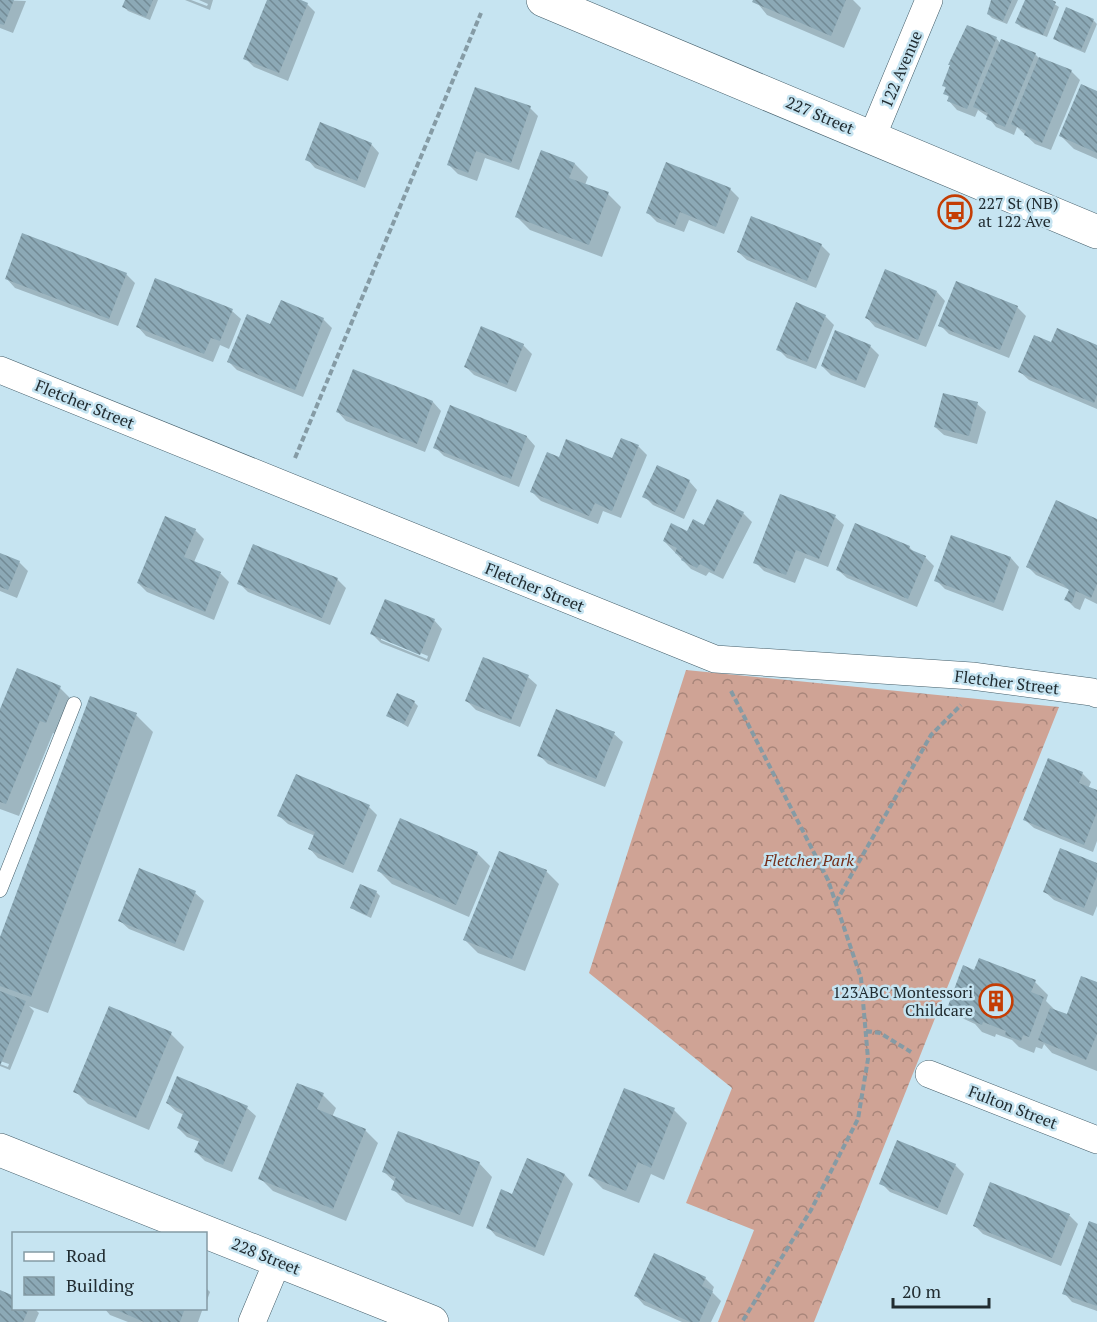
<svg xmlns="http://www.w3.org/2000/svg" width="1097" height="1322" font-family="'PT Serif',serif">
<defs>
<pattern id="forest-crowns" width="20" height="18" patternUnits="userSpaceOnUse" patternTransform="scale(1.5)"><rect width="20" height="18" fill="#cfa395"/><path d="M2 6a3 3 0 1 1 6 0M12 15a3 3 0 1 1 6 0" fill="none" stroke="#a8857a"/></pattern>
<pattern id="building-back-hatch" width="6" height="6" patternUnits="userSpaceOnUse" patternTransform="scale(1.5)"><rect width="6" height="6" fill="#8ca9b6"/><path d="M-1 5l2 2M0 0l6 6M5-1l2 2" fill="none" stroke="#728a95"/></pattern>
</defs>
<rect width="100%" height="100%" fill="#c6e4f1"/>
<path fill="url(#forest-crowns)" d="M686,670L1059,707L814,1322H718L754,1230L686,1203L732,1088L589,973Z"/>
<path fill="#0003" fill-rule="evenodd" d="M0,0L26,1L13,33L0,28Z
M127,0H158L150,20L128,11L124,7Z
M185,0H191L207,6L208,4L199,0H213L210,10Z
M269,0H297L307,4L315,12L288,81L254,67L245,58Z
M755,0H853L861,8L844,48L767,15Z
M994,0H1018L1007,24L992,18L988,14Z
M1026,0H1048L1059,7L1047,37L1021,27L1017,23Z
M1093,20L1097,24L1085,53L1059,42L1055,39Z
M996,38L1001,44L1035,54L1040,59L1071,71L1080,80L1051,150L1035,144L1017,127L1014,135L996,127L988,117L978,110L975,117L957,110L949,101L950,98L945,93L947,89L943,85Z
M1097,93V159L1074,149L1061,136Z
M530,108L538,116L519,170L485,158L477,181L458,174L449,165Z
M371,144L379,153L365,188L315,168L307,159Z
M542,152L575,164L588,177L585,185L608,194L621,207L602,257L530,230L517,217Z
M730,189L739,198L724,234L689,220L684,232L657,222L648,213Z
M821,245L830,254L816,288L747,260L738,252Z
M126,274L135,283L118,326L15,288L7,279Z
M937,292L945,301L926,347L875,327L867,318Z
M1017,307L1026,316L1009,358L949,334L940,325Z
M232,311L241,319L229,349L220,345L213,362L146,336L138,327Z
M825,316L834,325L816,369L787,358L778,349Z
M323,319L332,328L303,397L237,370L228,361L271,326Z
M1052,344L1097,346V409L1029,380L1020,372Z
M523,345L532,354L516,392L474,375L466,367Z
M870,346L879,355L865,388L831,375L822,366Z
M353,371L433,402L441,411L425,452L346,421L338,412Z
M977,404L986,412L977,444L944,435L935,427Z
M451,407L527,437L535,446L519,487L444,456L435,447Z
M621,440L639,447L647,455L621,518L603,511L598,524L541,501L532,492L560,459L613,460Z
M689,481L697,490L684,519L653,505L644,496Z
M743,513L752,522L723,579L709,572L706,576L691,569L664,541Z
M835,517L844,525L828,567L805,558L795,583L764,571L755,562Z
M1097,521V604L1085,598L1080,610L1075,608L1066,599L1070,590L1036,575L1028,567Z
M195,530L204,539L194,562L221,574L229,582L214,620L147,592L138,583Z
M952,537L1011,558L1019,567L1003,611L945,589L936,580Z
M909,547L915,553L925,557L934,566L917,607L847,578L838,570Z
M0,555L19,562L28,571L17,598L0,591Z
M337,579L346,588L330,625L248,592L239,583Z
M434,620L442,629L429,662L381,643L372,634ZM381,637L428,656L427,659L381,640Z
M528,677L537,685L520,727L476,710L467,701Z
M60,688L73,701L59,735L53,733L19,816L0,809V713Z
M91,698L136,715L153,732L48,1013L29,1006L34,1011L10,1070L0,1066V1064L8,1067L9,1064L0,1061V941Z
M414,702L418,706L408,727L388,715Z
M614,734L623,742L605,787L548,764L539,755Z
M1082,773L1091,782L1088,789L1097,792V841L1093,852L1034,828L1025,820Z
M369,807L377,815L353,873L318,858L310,849L315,836L288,824L279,816Z
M477,853L490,866L469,917L392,884L379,871Z
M1097,864V906L1093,916L1054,900L1045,892Z
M546,871L559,884L525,971L478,953L465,940Z
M376,892L380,896L371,918L356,911L352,907Z
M195,893L204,901L184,951L129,929L120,921Z
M975,972L1035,982L1048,995L1046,1001L1057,1012L1068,1016L1097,984V1071L1052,1053L1044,1044L1042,1049L1036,1047L1034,1053L1019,1047L1012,1040L996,1034L995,1037L982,1032L975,1024L962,1018L949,1005Z
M171,1034L184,1047L149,1130L88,1104L75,1091Z
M323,1095L336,1108L332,1117L365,1130L378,1143L346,1221L273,1191L260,1178Z
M167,1103L247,1108L256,1116L232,1172L205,1161L196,1152L200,1142L187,1137L178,1128L184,1115L176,1111Z
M674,1110L687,1123L664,1180L651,1174L639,1203L603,1189L590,1176Z
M528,1160L565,1175L573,1184L544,1256L496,1236L488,1227L513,1196Z
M479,1163L492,1177L473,1227L406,1202L393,1189L396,1183L384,1172Z
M955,1165L964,1174L947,1215L890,1192L881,1183Z
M991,1184L1070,1216L1078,1224L1061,1266L983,1234L974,1225Z
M1097,1226V1311L1072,1302L1064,1293Z
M705,1278L714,1287L712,1292L721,1301L711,1322H682L644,1305L636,1296Z
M206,1288L210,1292L206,1303Z
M0,1291L14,1308H34L39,1313L35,1322H0Z
M104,1308H203L198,1322H128L110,1315Z"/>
<path fill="url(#building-back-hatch)" d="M0,0H14L4,25L0,24Z
M125,0H153L146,17L122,7Z
M267,0H301L308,3L279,73L243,59Z
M753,0H846L831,36L752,2Z
M991,0H1012L1003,21L987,14Z
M1025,0H1052L1056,2L1043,35L1015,23Z
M1066,7L1094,19L1081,50L1053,39Z
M967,25L997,37L967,109L947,101L949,96L943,94L946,87L942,86L950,65H948Z
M1001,39L1036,53L1005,127L986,119L988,113L973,107Z
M1039,57L1072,70L1042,143L1024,135L1026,131L1011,124Z
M1081,84L1097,91V153L1059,136Z
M475,87L531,106L511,163L476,151L468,173L447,165Z
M320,122L372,143L357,181L305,160Z
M541,150L575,163L569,178L609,192L589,245L515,217Z
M666,162L731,188L716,227L680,212L675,225L646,213Z
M751,216L822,244L807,281L737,252Z
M22,233L127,273L109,319L5,279Z
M885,269L937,291L918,340L865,318Z
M155,278L233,309L220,341L211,338L204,354L136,327Z
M956,281L1018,306L1000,350L938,326Z
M281,300L324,318L295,390L227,362L247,314L270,324Z
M796,302L826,315L807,362L776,350Z
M481,326L524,344L507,385L464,367Z
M1057,328L1097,345V395L1094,403L1018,372L1034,335L1051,342Z
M835,330L871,345L856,381L821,366Z
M353,369L433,401L417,444L336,412Z
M943,393L978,402L969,436L934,427Z
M450,405L527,436L511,479L433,448Z
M621,438L639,445L612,511L595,503L589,516L530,492L547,452L559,457L566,439L612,458Z
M657,465L690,480L675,512L642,497Z
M780,494L836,515L819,559L796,550L786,575L753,563Z
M717,499L744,512L714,572L700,564L697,568L681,560L683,557L675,553L677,548L663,541L671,523L687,531L693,519L704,525Z
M1056,500L1097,519V584L1091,598L1076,591L1072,603L1064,600L1069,590L1063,584L1026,567Z
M165,516L196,529L184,557L221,572L205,612L137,583Z
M855,523L910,546L909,549L926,556L908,599L836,570Z
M951,535L1011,557L994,603L934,581Z
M253,544L338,578L322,618L237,584Z
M0,553L20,561L8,590L0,587Z
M385,599L435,619L420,655L370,634Z
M483,657L529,675L511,720L465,701Z
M17,668L61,686L46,723L40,721L6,804L0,802V709Z
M397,693L415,701L404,724L386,716Z
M90,696L137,713L31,997L0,986V937Z
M556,709L615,732L596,779L537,756Z
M1048,758L1083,772L1079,783L1097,790V812L1084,845L1023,820Z
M296,774L370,805L344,865L308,849L315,832L277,816Z
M400,818L478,852L456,905L377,871Z
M1060,848L1097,863V876L1084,908L1043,892Z
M499,851L547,870L512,959L463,940Z
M139,868L196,891L175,944L118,921Z
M360,884L377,891L367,915L350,908Z
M979,958L1036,980L1031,992L1044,997L1029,1037L1023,1035L1021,1041L1005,1035L1006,1031L983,1022L982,1025L968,1019L969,1016L948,1006L963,965L974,970Z
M1081,976L1097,982V1034L1086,1060L1038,1040L1050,1008L1067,1014Z
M0,991L26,1001L0,1066Z
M109,1006L172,1032L136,1118L73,1092Z
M177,1076L248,1106L223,1165L194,1152L200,1139L177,1128L184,1111L166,1103Z
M297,1083L324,1093L317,1109L366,1129L333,1209L258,1179Z
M624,1088L675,1108L651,1168L638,1162L626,1191L588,1176Z
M398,1131L480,1162L460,1215L391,1190L396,1177L382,1172Z
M897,1140L956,1164L938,1208L879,1184Z
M527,1158L565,1174L535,1248L486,1228L501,1189L512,1194Z
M990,1182L1070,1214L1052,1258L973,1226Z
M1089,1221L1097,1224V1306L1062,1294Z
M654,1253L706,1277L702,1286L713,1291L699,1322H690L634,1296Z
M0,1290L14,1296V1308H29L23,1322H0Z
M112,1308H185L180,1322H144Z"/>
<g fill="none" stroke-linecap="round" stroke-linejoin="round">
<defs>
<path id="lane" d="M0,890L74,704"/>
<path id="street" d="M872,137L929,0
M0,370L715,659L972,676L1092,692L1097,694
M929,1074L1097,1140
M252,1322L278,1260"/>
<path id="secondary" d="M543,0L1097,232
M0,1150L432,1322"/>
</defs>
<use href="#lane" stroke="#435d69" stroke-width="15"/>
<use href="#street" stroke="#435d69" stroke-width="28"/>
<use href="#secondary" stroke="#435d69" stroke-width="34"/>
<path stroke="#859ba5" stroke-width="4" stroke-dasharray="6 3" stroke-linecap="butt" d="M295,458L481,13
M731,691L828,880L861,978L868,1059L858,1119L811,1210L742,1322
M836,902L931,735L961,705
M866,1031L880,1033L911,1052"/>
<use href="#lane" stroke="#fff" stroke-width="14"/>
<use href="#street" stroke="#fff" stroke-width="27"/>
<use href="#secondary" stroke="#fff" stroke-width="33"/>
</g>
<defs>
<symbol id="bus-ring" viewBox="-11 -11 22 22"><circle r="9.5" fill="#c6e4f1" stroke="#c43d04" stroke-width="1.5"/><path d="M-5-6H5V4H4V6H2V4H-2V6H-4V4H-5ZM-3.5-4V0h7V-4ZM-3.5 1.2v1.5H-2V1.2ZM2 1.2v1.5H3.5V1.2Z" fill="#c43d04"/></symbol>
<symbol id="building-ring" viewBox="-11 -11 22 22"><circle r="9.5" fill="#c6e4f1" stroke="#c43d04" stroke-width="1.5"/><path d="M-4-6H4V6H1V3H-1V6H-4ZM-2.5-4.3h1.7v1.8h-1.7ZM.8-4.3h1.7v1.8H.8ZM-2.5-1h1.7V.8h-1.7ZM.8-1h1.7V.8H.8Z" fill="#c43d04"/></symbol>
</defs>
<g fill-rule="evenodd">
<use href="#bus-ring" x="936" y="193" width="38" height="38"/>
<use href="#building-ring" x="977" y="982" width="38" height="38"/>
</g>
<g text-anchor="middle" stroke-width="5" stroke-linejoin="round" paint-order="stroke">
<g font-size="16" fill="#212c31" stroke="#c6e4f1">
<text transform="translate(901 69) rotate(-67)" y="6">122 Avenue</text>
<text transform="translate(820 115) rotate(23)" y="6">227 Street</text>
<text transform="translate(85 404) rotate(22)" y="6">Fletcher Street</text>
<text transform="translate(535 587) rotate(22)" y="6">Fletcher Street</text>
<text transform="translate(1007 682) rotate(7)" y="6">Fletcher Street</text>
<text transform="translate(1013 1107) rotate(21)" y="6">Fulton Street</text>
<text transform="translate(266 1256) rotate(22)" y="6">228 Street</text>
</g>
<g font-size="16" fill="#212c31" stroke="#c6e4f1" text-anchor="start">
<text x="978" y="209">227 St (NB)<tspan x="978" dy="18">at 122 Ave</tspan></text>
<text x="973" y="998" text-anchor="end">123ABC Montessori<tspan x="973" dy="18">Childcare</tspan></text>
</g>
<g font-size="16" font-style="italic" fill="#742e18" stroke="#c6e4f1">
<text x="809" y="866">Fletcher Park</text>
</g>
</g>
<rect x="12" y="1232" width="195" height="78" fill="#c6e4f1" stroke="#849aa4" stroke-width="1.5"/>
<rect x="24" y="1252" width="30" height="9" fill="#ffffff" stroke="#849aa4" stroke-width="1.5"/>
<text x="66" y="1262" font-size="18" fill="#212c31">Road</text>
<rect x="24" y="1277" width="30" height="18" fill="url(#building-back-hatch)" stroke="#849aa4" stroke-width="1.5"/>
<text x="66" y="1292" font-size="18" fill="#212c31">Building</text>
<path d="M893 1298v9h96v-9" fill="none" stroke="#212c31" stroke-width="3"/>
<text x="902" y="1298" font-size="18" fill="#212c31" stroke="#c6e4f1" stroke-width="4.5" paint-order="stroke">20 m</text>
</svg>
